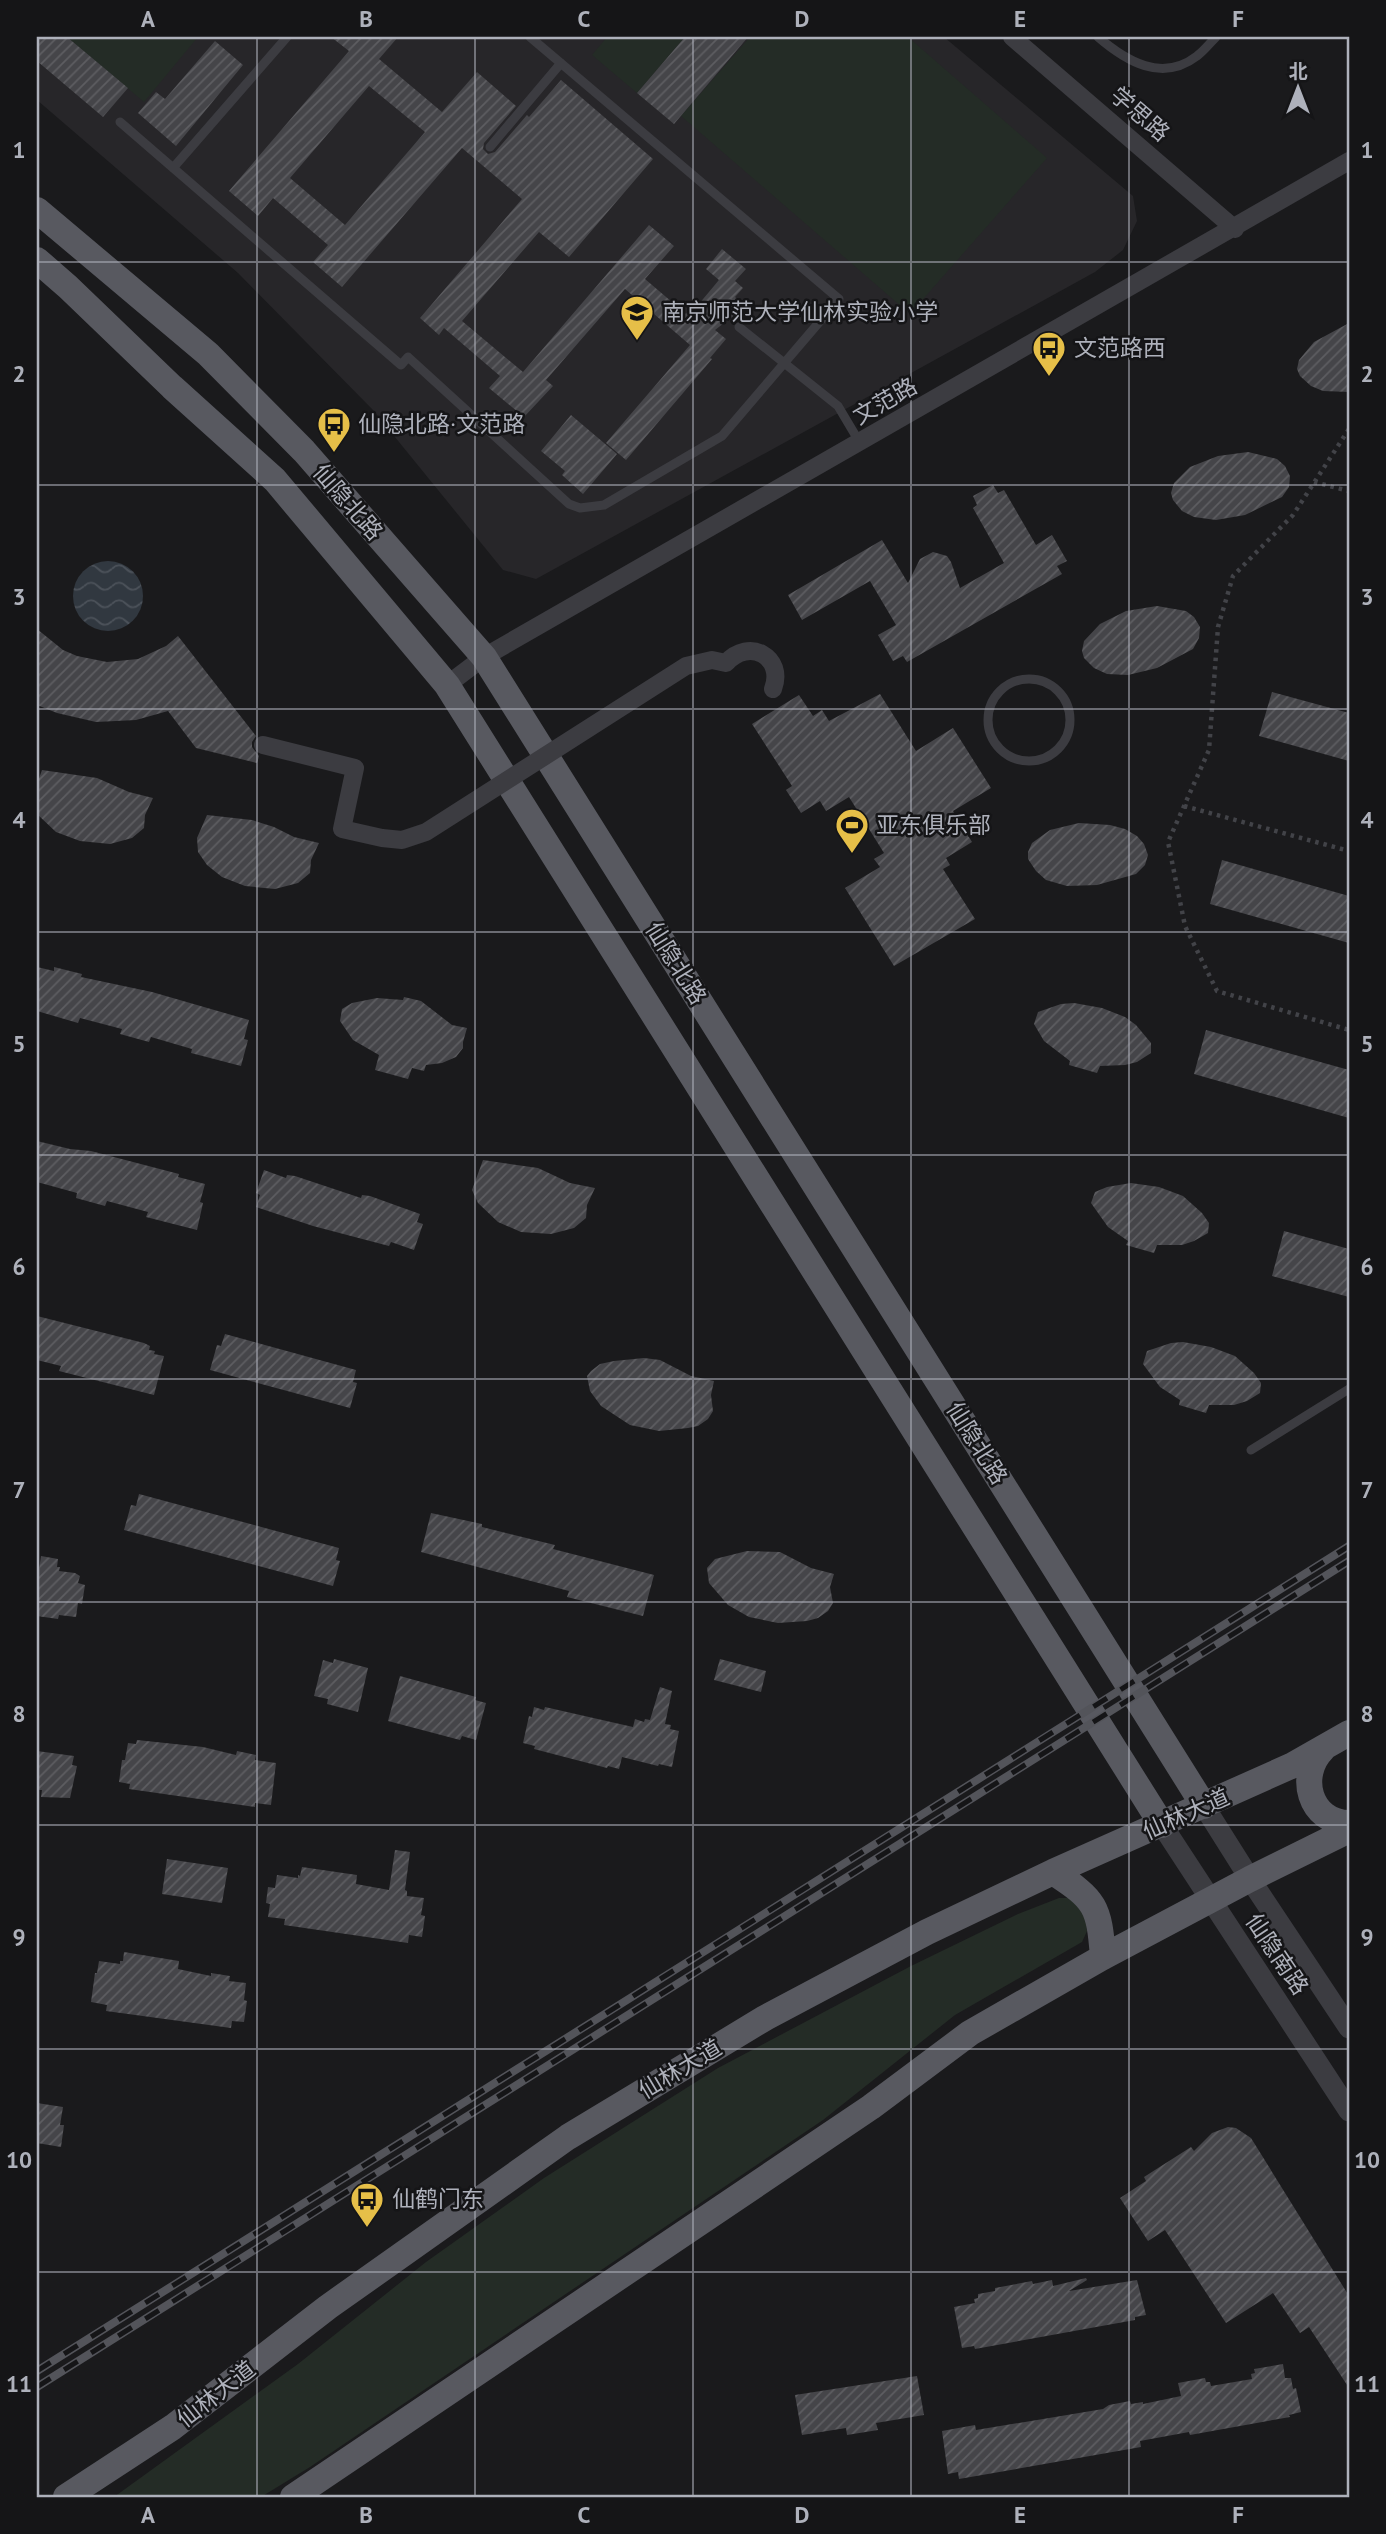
<svg xmlns="http://www.w3.org/2000/svg" width="1386" height="2534" font-family="'PT Sans','Noto Sans SC',sans-serif">
<defs>
<pattern id="water-waves" width="16" height="10" patternUnits="userSpaceOnUse" patternTransform="scale(1.75)"><rect width="16" height="10" fill="#313840"/><path d="M0 5q4-4 8 0t8 0" fill="none" stroke="#4c525a"/></pattern>
<pattern id="building-hatch" width="6" height="6" patternUnits="userSpaceOnUse" patternTransform="scale(1.75)"><rect width="6" height="6" fill="#454549"/><path d="M-1 1l2-2M0 6l6-6M5 7l2-2" fill="none" stroke="#5d5d61"/></pattern>
</defs>
<rect width="100%" height="100%" fill="#1a1a1c"/>
<path fill="#272629" d="M37,37H944L1133,196L1137,221L1123,250L1095,272L536,579L503,570L373,410L238,273L37,100Z"/>
<path fill="#242c26" d="M67,37H198L144,102Z
M607,37H685L637,93L592,55Z
M750,37H908L1047,158L910,314L681,116Z
M1059,1898H1073L1085,1907L1087,1931L1082,1942L955,2015L823,2120L310,2467L261,2497H114L298,2364L426,2262L544,2178L718,2068L911,1966L1018,1914Z"/>
<path fill="url(#water-waves)" d="M73 596a35 35 0 1 1 70 0a35 35 0 1 1-70 0Z"/>
<path fill="url(#building-hatch)" fill-rule="evenodd" d="M37,37H67L128,88L103,117L37,61Z
M331,37H398L379,59L442,112L477,72L516,106L484,143L483,149L488,154L495,152L527,115L529,117L561,80L653,159L569,257L539,232L462,321L523,372L649,225L674,246L645,279L686,314L690,309L693,311L719,280L706,269L722,249L746,269L735,281L743,288L735,297L746,306L715,330L726,339L710,358L712,359L626,460L606,443L690,345L625,289L546,380L553,386L524,417L489,388L500,376L444,328L439,335L420,318L522,199L462,148L342,287L313,262L328,245L273,198L258,216L229,191L349,51ZM369,86L425,132L345,225L290,178Z
M685,37H748L674,124L637,93Z
M215,41L243,65L176,146L138,113L156,92L165,99Z
M1349,323V392L1323,391L1311,386L1300,376L1297,369L1299,360L1314,342Z
M571,415L617,454L583,494L562,475L565,471L541,451Z
M1248,452L1277,459L1285,466L1290,476L1289,487L1282,497L1245,515L1216,520L1194,517L1182,511L1173,500L1171,493L1174,483L1190,467L1218,456Z
M993,485L998,493L1004,490L1036,545L1052,535L1067,561L1057,566L1062,574L907,662L903,656L893,661L878,635L896,625L870,581L802,620L788,595L882,540L908,583L920,559L933,552L947,556L951,562L960,588L1004,563L973,508L977,505L973,496Z
M1157,606L1186,611L1194,617L1200,627L1199,638L1193,649L1157,668L1128,675L1107,674L1094,668L1084,658L1082,651L1084,641L1100,624L1126,611Z
M37,629L63,650L77,656L107,662L138,659L166,646L178,636L256,736L252,742V747L259,756L257,763L196,748L168,711L136,720L96,722L57,713L37,705Z
M1272,692L1349,713V761L1259,736Z
M880,694L916,751L953,728L991,788L953,811L972,842L946,858L950,865L943,869L975,919L894,966L845,888L880,867L874,859L884,853L849,797L826,811L820,801L801,813L786,790L792,786L752,724L799,695L813,716L822,710L829,721Z
M42,770L97,778L129,792L153,798L145,815L144,828L132,838L110,844L80,841L56,832L37,814V784Z
M207,815L252,820L274,827L294,837L319,843L311,860L310,873L298,883L275,889L245,886L222,877L207,865L198,852L197,838Z
M1079,823L1110,825L1125,829L1137,836L1144,844L1148,855L1145,865L1136,874L1097,885L1067,886L1046,880L1036,871L1028,859V852L1032,843L1050,830Z
M1222,860L1349,896V943L1210,904Z
M37,967L54,971V967L82,974L81,977L152,992L249,1020L244,1039L248,1040L241,1066L191,1053L192,1049L151,1037L149,1042L120,1034L122,1029L80,1018L78,1023L37,1011Z
M404,997L421,1001L452,1025L467,1028L463,1042V1048L456,1057L442,1063L426,1065L424,1071L412,1068L408,1079L375,1070L379,1055L353,1040L340,1021L342,1009L352,1003L377,998L403,1000Z
M1074,1003L1102,1008L1125,1017L1136,1025L1151,1043V1053L1137,1062L1125,1065L1100,1066L1097,1073L1069,1065L1070,1061L1044,1041L1034,1024L1038,1012L1061,1004Z
M1206,1030L1349,1070V1118L1194,1074Z
M37,1141L70,1149L91,1151L179,1174L178,1177L205,1184L200,1202L203,1203L197,1230L146,1217L148,1212L107,1201L105,1206L76,1198L77,1193L37,1182Z
M483,1160L538,1168L570,1183L595,1188L587,1205L586,1218L574,1228L551,1234L521,1232L498,1222L478,1203L472,1190Z
M264,1170L286,1178L287,1175L295,1176L361,1198L362,1195L370,1196L420,1214L417,1222L423,1224L414,1250L391,1242L389,1246L313,1226L256,1207L260,1195L256,1193Z
M1131,1183L1159,1187L1183,1196L1202,1213L1209,1223L1208,1233L1194,1241L1182,1245H1157L1154,1253L1126,1245L1128,1241L1108,1227L1091,1203L1095,1192L1107,1187Z
M1284,1231L1349,1249V1297L1272,1276Z
M37,1316L144,1343L150,1346L149,1350L155,1351L154,1354L164,1356L154,1395L59,1371L61,1366L37,1360Z
M225,1334L356,1370L353,1382L357,1383L350,1408L210,1370L217,1345L221,1346Z
M1183,1342L1211,1347L1235,1356L1254,1373L1261,1383L1260,1393L1247,1401L1234,1405H1209L1206,1413L1179,1405L1180,1400L1160,1387L1143,1364L1147,1351L1171,1343Z
M644,1358L660,1360L691,1376L714,1381L711,1395L713,1411L708,1419L698,1426L688,1428L659,1431L630,1425L601,1406L590,1391L587,1376L591,1371L600,1364L614,1361Z
M139,1494L339,1548L336,1560L340,1561L333,1586L124,1530L131,1505L136,1506Z
M431,1513L482,1524V1527L555,1545L553,1549L654,1575L643,1616L567,1597L569,1591L421,1552Z
M747,1551L780,1552L811,1568L834,1574L830,1587L833,1603L828,1611L818,1618L807,1621L778,1623L749,1617L728,1605L709,1583L707,1568L715,1559Z
M41,1556L58,1559L57,1567H60L59,1571L75,1573L80,1576L78,1583L85,1585L82,1604L78,1603L76,1617L59,1615L58,1619L37,1616V1570H39Z
M334,1659L368,1668L358,1712L327,1704L328,1699L314,1696L323,1660L333,1663Z
M720,1659L766,1671L761,1692L714,1680Z
M400,1676L476,1697L475,1700L486,1703L476,1740L462,1736L460,1740L388,1721Z
M660,1687L672,1691L665,1724L671,1725L670,1729L679,1731L672,1767L659,1764L658,1766L622,1757L619,1769L608,1766L607,1768L534,1749L535,1746L523,1743L529,1716L532,1717L534,1707L544,1710L545,1707L633,1727L635,1719L644,1722L645,1719L650,1720Z
M137,1740L203,1747L236,1755L237,1751L256,1755L255,1760L276,1763L271,1805L255,1803V1807L129,1789L130,1784L119,1782L122,1760H125L128,1743L136,1744Z
M37,1751L74,1756L72,1765L77,1766L70,1798L41,1797L42,1790H37Z
M395,1850L410,1852L405,1890L407,1891V1896L424,1898L421,1915L425,1916L422,1937L409,1935L408,1943L284,1925L285,1919L268,1917L270,1904L266,1903L268,1887L275,1888L277,1875L298,1878V1875L300,1876L302,1867L357,1875L356,1884L389,1890Z
M167,1859L228,1868L222,1903L162,1894Z
M124,1952L179,1961L178,1969L211,1976V1973L230,1976L229,1981L246,1983L244,2000L247,2001L244,2022L232,2021L231,2028L106,2011L107,2005L91,2002L95,1973H97L99,1961L120,1964V1961H123Z
M37,2103L63,2107L60,2125H64L61,2147L37,2143Z
M1228,2127L1236,2128L1251,2138L1349,2296V2388L1309,2327L1300,2333L1273,2293L1226,2323L1165,2230L1148,2241L1120,2198L1146,2181L1144,2177L1191,2147L1194,2151L1212,2133Z
M1086,2278L1087,2280L1069,2291L1137,2280L1146,2315L1135,2317V2320L975,2349L974,2346L962,2348L954,2307L975,2303L974,2299L978,2298V2294L995,2291V2288L1032,2281L1033,2284L1052,2280L1053,2286Z
M1283,2364L1285,2378H1291L1293,2389L1296,2388L1301,2412L1289,2415L1290,2417L1190,2435L1189,2432L1140,2441L1141,2447L959,2479L958,2472L948,2474L942,2431L975,2425L976,2430L982,2429L1103,2409L1109,2405L1130,2401L1131,2404L1143,2402V2404L1181,2396L1178,2383L1205,2378L1206,2382H1210L1211,2386L1252,2379L1251,2374L1255,2373L1254,2369Z
M917,2376L924,2415L876,2423L878,2430L847,2435L846,2428L802,2435L795,2395Z"/>
<g fill="none" stroke-linecap="round" stroke-linejoin="round">
<path stroke="#424348" stroke-width="4.5" stroke-dasharray="3.5 5" stroke-linecap="butt" d="M1349,429L1293,515L1233,576L1218,627L1209,750L1168,842L1185,926L1217,991L1349,1030
M1314,482L1349,491
M1184,806L1349,851"/>
<path stroke="#3c3c41" stroke-width="9" d="M1098,37C1126,61 1162,83 1197,56C1204,51 1210,43 1216,37
M120,122L401,365L408,357L569,504L580,508L604,505L722,436L839,299L530,37
M490,147L561,63
M173,168L287,37
M739,327L838,406L860,443
M988 720a41 41 0 1 1 82 0a41 41 0 1 1-82 0Z
M1251,1450L1349,1389"/>
<path stroke="#3c3c41" stroke-width="18" d="M1012,37L1235,229
M447,685L484,657L1349,161"/>
<path stroke="#3c3c41" stroke-width="21" d="M1204,1806L1250,1879L1349,2028
M1162,1825L1349,2111"/>
<path stroke="#585960" stroke-width="26" d="M37,210L208,354L304,451L484,657L1204,1806
M37,260L68,287L172,387L275,480L447,685L1162,1825
M1323,1749C1297,1775 1309,1822 1349,1823
M1053,1872C1096,1900 1099,1906 1103,1957
M66,2497L173,2427L328,2307L568,2137L765,2018L927,1932L1053,1872L1291,1766L1349,1733
M293,2497L871,2107L970,2033L1103,1957L1250,1879L1349,1830"/>
<defs>
<path id="rail" d="M37,2371L1349,1546
M37,2387L1349,1561"/>
</defs>
<use href="#rail" stroke="#53545a" stroke-width="8"/>
<use href="#rail" stroke="#151517" stroke-width="5" stroke-dasharray="16" stroke-linecap="butt"/>
<path stroke="#3c3c41" stroke-width="18" d="M263,745L355,768L342,829L382,838L402,840L426,832L686,666L712,660L726,663C749,637 785,657 773,689"/>
</g>
<path fill="none" stroke="#aeb1bb" stroke-width="2" stroke-opacity="0.55" d="M257,37V2497M475,37V2497M693,37V2497M911,37V2497M1129,37V2497M37,262H1349M37,485H1349M37,709H1349M37,932H1349M37,1155H1349M37,1379H1349M37,1602H1349M37,1825H1349M37,2049H1349M37,2272H1349"/>
<defs>
<symbol id="school-pin" viewBox="-11 -11 22 30"><path d="M0 17L-7.5 6A9.5 9.5 0 1 1 7.5 6Z" fill="#e6bf48" stroke="#151517"/><path d="M0-5L7-2L0 1L-7-2ZM-4 1L0 2.5L4 1V4Q0 6-4 4Z" fill="#111"/></symbol>
<symbol id="bus-pin" viewBox="-11 -11 22 30"><path d="M0 17L-7.5 6A9.5 9.5 0 1 1 7.5 6Z" fill="#e6bf48" stroke="#151517"/><path d="M-5-6H5V4H4V6H2V4H-2V6H-4V4H-5ZM-3.5-4V0h7V-4ZM-3.5 1.2v1.5H-2V1.2ZM2 1.2v1.5H3.5V1.2Z" fill="#111"/></symbol>
<symbol id="stadium-pin" viewBox="-11 -11 22 30"><path d="M0 17L-7.5 6A9.5 9.5 0 1 1 7.5 6Z" fill="#e6bf48" stroke="#151517"/><path d="M0-5a6.5 5 0 1 0 0 10a6.5 5 0 1 0 0-10ZM-3.5-1.8h7v3.6h-7Z" fill="#111"/></symbol>
</defs>
<g fill-rule="evenodd">
<use href="#school-pin" x="618" y="293" width="38" height="52"/>
<use href="#bus-pin" x="1030" y="329" width="38" height="52"/>
<use href="#bus-pin" x="315" y="405" width="38" height="52"/>
<use href="#stadium-pin" x="833" y="806" width="38" height="52"/>
<use href="#bus-pin" x="348" y="2180" width="38" height="52"/>
</g>
<g text-anchor="middle" stroke-width="5" stroke-linejoin="round" paint-order="stroke">
<g font-size="23" fill="#aeb1bb" stroke="#151517">
<text transform="translate(1140 114) rotate(41)" y="8">学思路</text>
<text transform="translate(885 401) rotate(-30)" y="8">文范路</text>
<text transform="translate(348 502) rotate(49)" y="8">仙隐北路</text>
<text transform="translate(676 963) rotate(58)" y="8">仙隐北路</text>
<text transform="translate(977 1443) rotate(58)" y="8">仙隐北路</text>
<text transform="translate(1186 1814) rotate(-24)" y="8">仙林大道</text>
<text transform="translate(1277 1954) rotate(56)" y="8">仙隐南路</text>
<text transform="translate(680 2069) rotate(-31)" y="8">仙林大道</text>
<text transform="translate(216 2394) rotate(-38)" y="8">仙林大道</text>
</g>
<g font-size="23" fill="#aeb1bb" stroke="#151517" text-anchor="start">
<text x="662" y="320">南京师范大学仙林实验小学</text>
<text x="1074" y="356">文范路西</text>
<text x="358" y="432">仙隐北路·文范路</text>
<text x="876" y="833">亚东俱乐部</text>
<text x="392" y="2207">仙鹤门东</text>
</g>
</g>
<rect width="1386" height="2534" fill="none" stroke="#151517" stroke-width="77"/>
<g transform="translate(1298 88)" stroke="#151517" stroke-width="5" paint-order="stroke">
<path d="M0-5L12 26L0 18L-12 26Z" fill="#aeb1bb"/>
<text y="-10" font-size="19" font-weight="bold" text-anchor="middle" fill="#aeb1bb">北</text>
</g>
<rect x="38" y="38" width="1310" height="2458" fill="none" stroke="#aeb1bb" stroke-width="2.5"/>
<g font-size="23" text-anchor="middle" font-weight="bold" fill="#aeb1bb">
<text x="148" y="27">A</text>
<text x="366" y="27">B</text>
<text x="584" y="27">C</text>
<text x="802" y="27">D</text>
<text x="1020" y="27">E</text>
<text x="1238" y="27">F</text>
<text x="19" y="158">1</text>
<text x="1367" y="158">1</text>
<text x="19" y="382">2</text>
<text x="1367" y="382">2</text>
<text x="19" y="605">3</text>
<text x="1367" y="605">3</text>
<text x="19" y="828">4</text>
<text x="1367" y="828">4</text>
<text x="19" y="1052">5</text>
<text x="1367" y="1052">5</text>
<text x="19" y="1275">6</text>
<text x="1367" y="1275">6</text>
<text x="19" y="1498">7</text>
<text x="1367" y="1498">7</text>
<text x="19" y="1722">8</text>
<text x="1367" y="1722">8</text>
<text x="19" y="1945">9</text>
<text x="1367" y="1945">9</text>
<text x="19" y="2168">10</text>
<text x="1367" y="2168">10</text>
<text x="19" y="2392">11</text>
<text x="1367" y="2392">11</text>
<text x="148" y="2523">A</text>
<text x="366" y="2523">B</text>
<text x="584" y="2523">C</text>
<text x="802" y="2523">D</text>
<text x="1020" y="2523">E</text>
<text x="1238" y="2523">F</text>
</g>
</svg>
